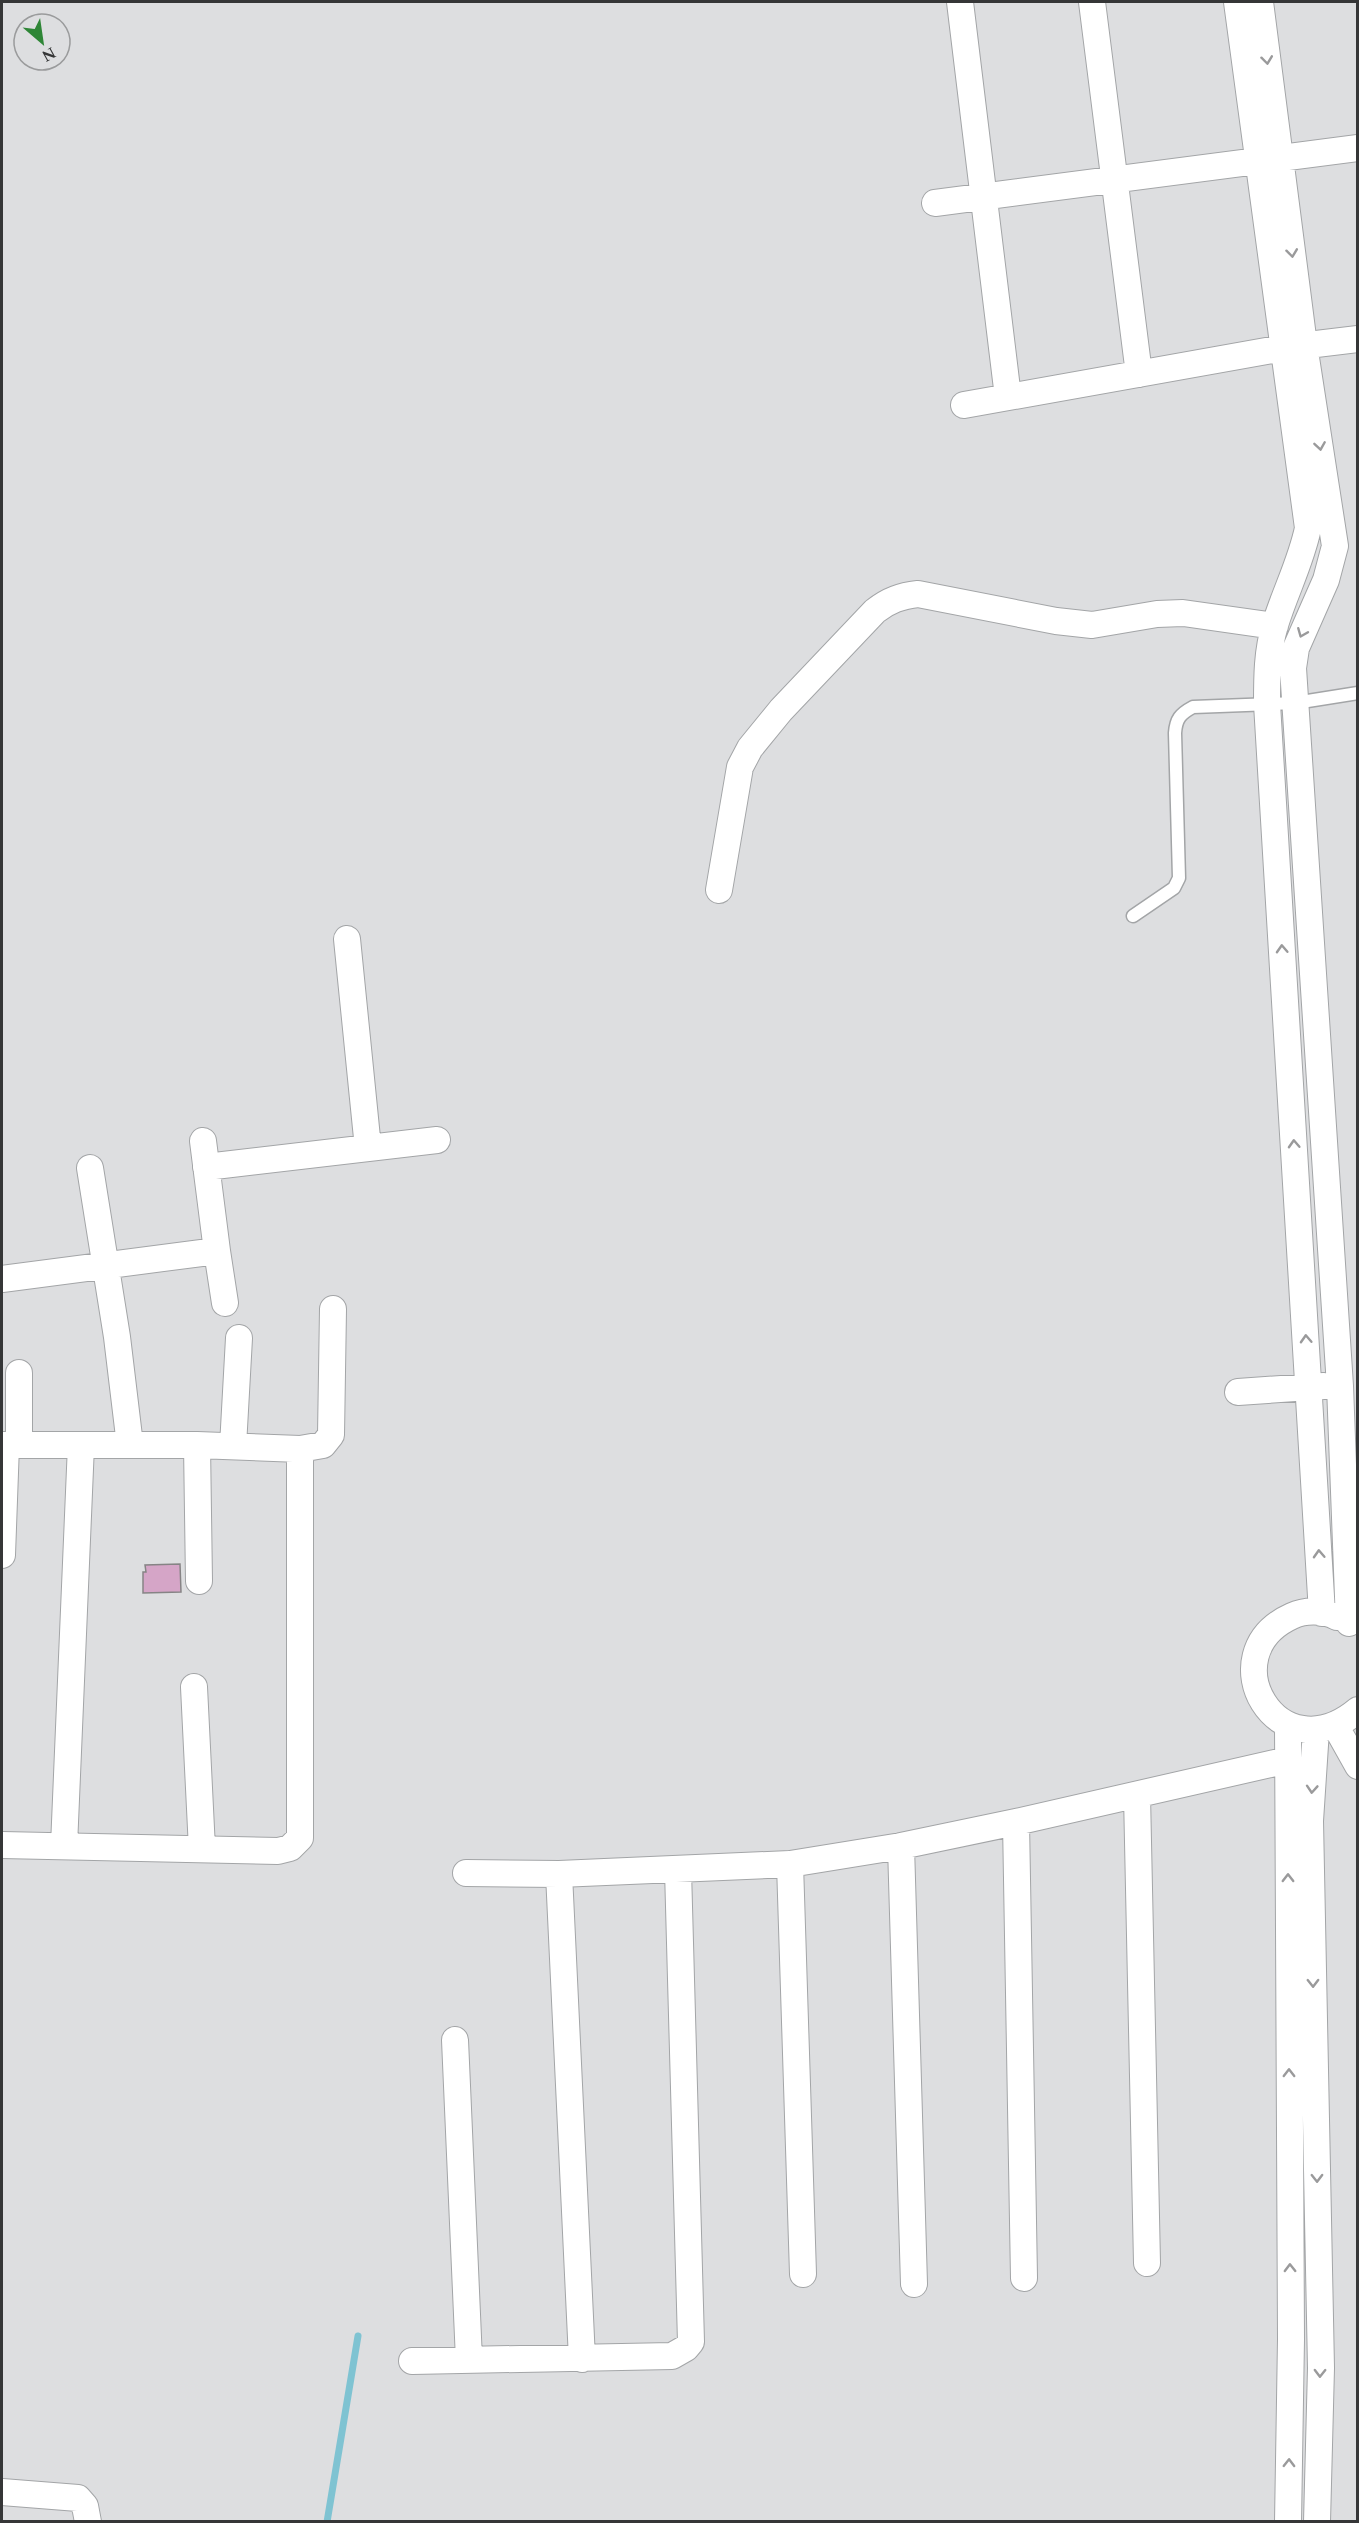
<svg xmlns="http://www.w3.org/2000/svg" width="1359" height="2523" font-family="Spectral,serif">
<rect width="100%" height="100%" fill="#dddee0"/>
<g fill="none" stroke-linecap="round" stroke-linejoin="round">
<path stroke="#7fc3d2" stroke-width="7" d="M327,2522L358,2336"/>
</g>
<path fill="#d5a5c7" stroke="#868485" stroke-width="1.5" d="M180,1564L181,1592L143,1593V1572H146L145,1565Z"/>
<g fill="none" stroke-linecap="round" stroke-linejoin="round">
<defs>
<path id="lane" d="M1133,916L1174,888L1179,878L1175,733C1176,719 1180,714 1193,707L1295,703L1358,693"/>
<path id="street" d="M960,2L1008,397
M1092,2L1139,374
M1237,2L1308,528C1301,562 1285,592 1275,625C1267,651 1267,677 1267,704L1322,1613
M1260,2L1304,345L1335,546L1326,580L1296,648L1293,668L1340,1386L1349,1623
M935,203L1358,148
M964,405L1283,348L1358,339
M719,890L740,767L750,748L781,710L875,611C889,600 901,596 918,594L1056,621L1092,625L1157,614L1183,613L1275,626
M347,939L368,1148
M206,1167L437,1140
M90,1168L117,1337L130,1445
M217,1251L225,1303
M2,1279L217,1251L203,1141
M1238,1392L1324,1386
M2,1445H197L300,1449L323,1445L331,1435L333,1309
M19,1445V1373
M197,1445L199,1581
M233,1446L239,1338
M2,1555L6,1445
M1337,1617C1323,1610 1305,1610 1292,1616C1208,1654 1278,1777 1358,1710
M194,1687L202,1849
M1335,1725L1358,1766
M1316,1730L1310,1821L1321,2368L1317,2522
M1137,1795L1147,2263
M1016,1822L1024,2278
M2,1845L278,1851L290,1848L300,1838V1449
M64,1846L81,1445
M901,1846L914,2284
M790,1864L803,2274
M466,1873L559,1874L790,1864L901,1846L1016,1822L1288,1760
M559,1874L582,2359
M455,2040L469,2360
M412,2361L672,2356L686,2348L691,2342L678,1870
M2,2492L78,2498L85,2506L88,2522
M1288,2522L1291,2339L1288,1725"/>
</defs>
<use href="#lane" stroke="#a3a5a7" stroke-width="15"/>
<use href="#street" stroke="#a3a5a7" stroke-width="28"/>
<use href="#lane" stroke="#fff" stroke-width="12"/>
<use href="#street" stroke="#fff" stroke-width="26"/>
</g>
<defs><path id="oneway-chevron" d="M-2-3.5L2.5 0L-2 3.5" fill="none" stroke-width="1.6" stroke-linecap="round" stroke-linejoin="round" transform="scale(1.5)"/></defs>
<g stroke="#9a9a9b">
<use href="#oneway-chevron" transform="translate(1267 60) rotate(83)"/>
<use href="#oneway-chevron" transform="translate(1292 253) rotate(83)"/>
<use href="#oneway-chevron" transform="translate(1320 446) rotate(81)"/>
<use href="#oneway-chevron" transform="translate(1302 633) rotate(112)"/>
<use href="#oneway-chevron" transform="translate(1282 949) rotate(-93)"/>
<use href="#oneway-chevron" transform="translate(1294 1144) rotate(-93)"/>
<use href="#oneway-chevron" transform="translate(1306 1339) rotate(-93)"/>
<use href="#oneway-chevron" transform="translate(1319 1554) rotate(-93)"/>
<use href="#oneway-chevron" transform="translate(1312 1789) rotate(94)"/>
<use href="#oneway-chevron" transform="translate(1288 1878) rotate(-90)"/>
<use href="#oneway-chevron" transform="translate(1313 1983) rotate(89)"/>
<use href="#oneway-chevron" transform="translate(1289 2073) rotate(-90)"/>
<use href="#oneway-chevron" transform="translate(1317 2178) rotate(89)"/>
<use href="#oneway-chevron" transform="translate(1290 2268) rotate(-91)"/>
<use href="#oneway-chevron" transform="translate(1320 2373) rotate(91)"/>
<use href="#oneway-chevron" transform="translate(1289 2463) rotate(-89)"/>
</g>
<rect width="1359" height="2523" fill="none" stroke="#353637" stroke-width="6"/>
<g transform="translate(42 42) rotate(151)"><circle r="28" fill="#dddee0" stroke="#9a9b9c" stroke-width="1.5"/>
<path d="M0-4.5L10 22L0 15L-10 22Z" fill="#2e8636"/>
<text y="-9" font-size="16" font-weight="bold" text-anchor="middle" fill="#353637">N</text>
</g>
</svg>
